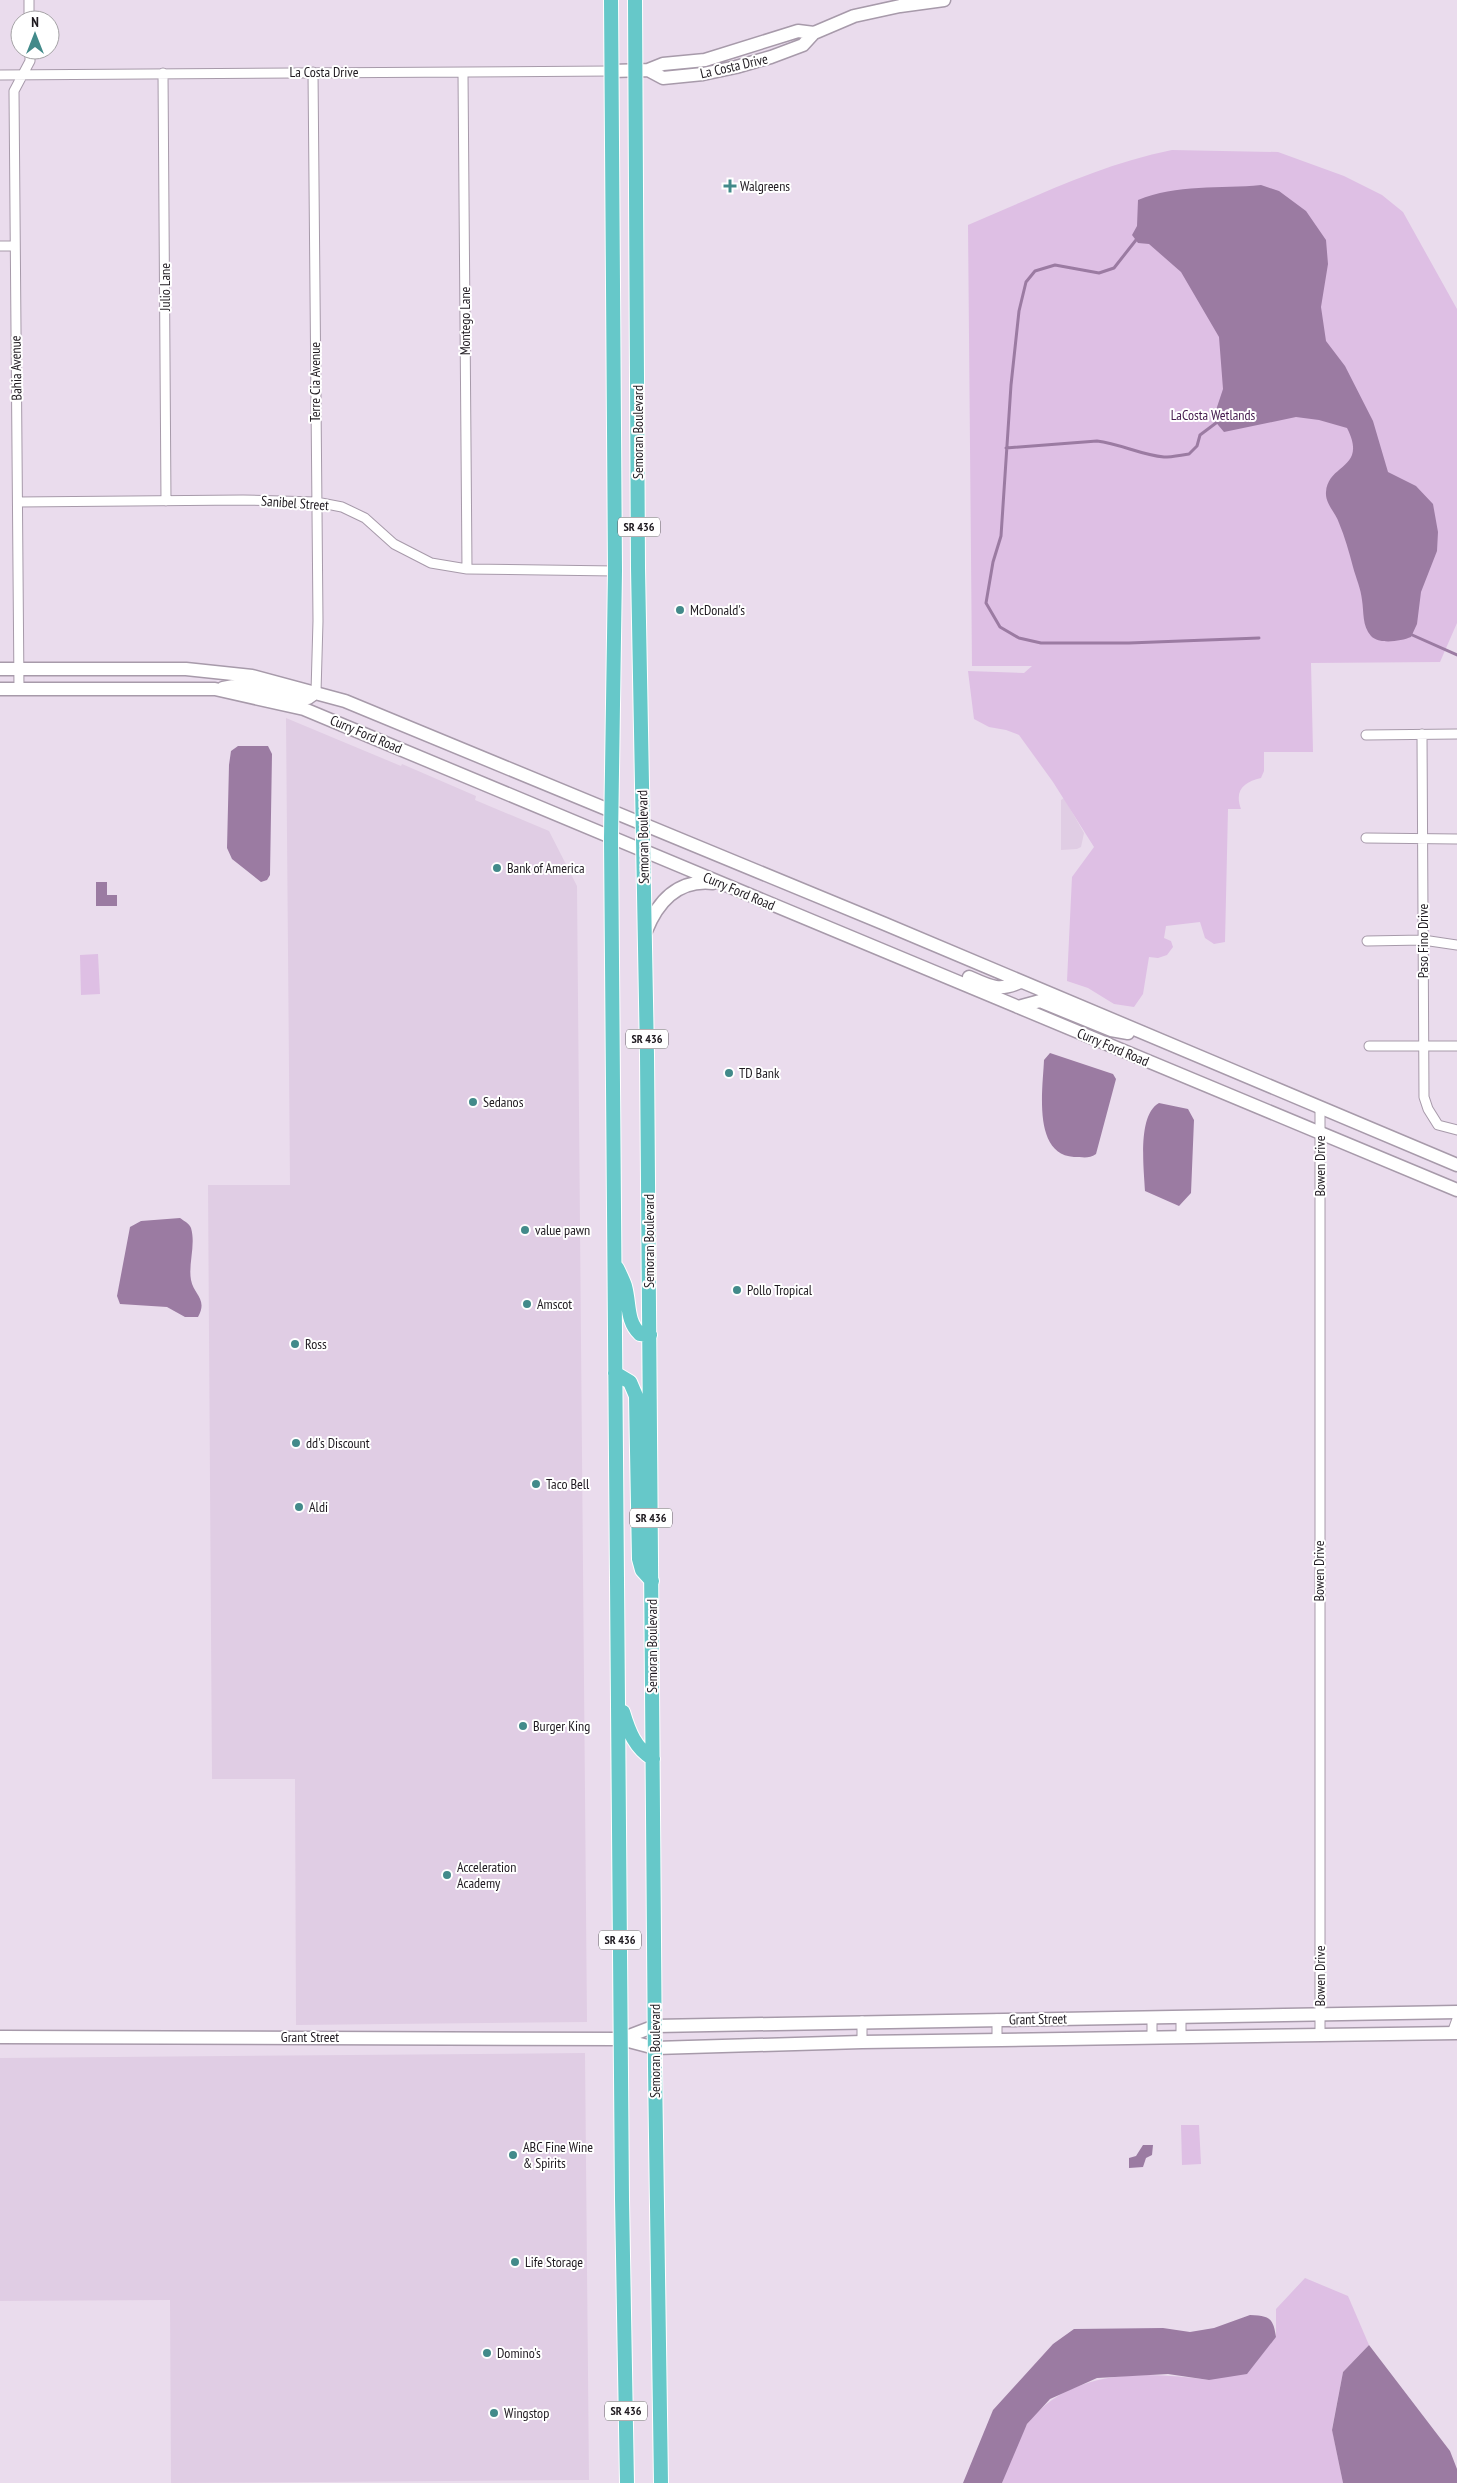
<svg xmlns="http://www.w3.org/2000/svg" width="1457" height="2483" font-family="'PT Sans Narrow',sans-serif">
<rect width="100%" height="100%" fill="#eadced"/>
<path fill="#e0cde4" d="M286,718L401,766L402,764L476,796L475,800L549,831L577,886L587,2022L296,2025L295,1779H212L208,1185H290Z
M1064,798L1084,833L1081,847L1077,849L1061,850V800Z
M585,2053L589,2480L171,2483L170,2300L0,2301V2058Z"/>
<path fill="#debfe4" d="M1172,150L1278,152L1344,176L1382,195L1403,212L1457,309V623L1440,662L1311,663L1313,752H1264V771L1261,778C1244,782 1234,790 1241,809H1228L1225,942L1214,944L1205,938L1200,922L1166,926L1164,938L1171,941L1173,947L1167,955L1158,958L1149,957L1143,994L1134,1007L1114,1004L1088,988L1067,981L1072,877L1094,847L1053,782L1019,735L1006,730L989,727L974,719L968,671L1024,673L1032,666H972L968,225C1035,197 1101,164 1172,150Z
M98,954L100,994L81,995L80,955Z
M1181,2125H1199L1201,2164L1182,2165Z
M1305,2278L1348,2296L1369,2345L1343,2372L1332,2429L1343,2483H1002C1009,2466 1017,2438 1028,2423C1070,2368 1147,2371 1209,2380L1276,2337V2309Z"/>
<path fill="#9b7ba2" d="M1261,185L1279,191L1306,211L1326,240L1328,264L1321,307L1326,341L1345,366L1373,421L1388,472L1416,486L1433,504L1438,532L1437,551L1421,592L1417,624L1411,637C1401,641 1380,645 1371,636C1362,626 1364,612 1362,600C1361,589 1356,578 1353,567C1349,552 1345,537 1339,523C1336,513 1325,504 1326,492C1328,463 1368,469 1347,428L1319,420L1296,417L1224,432L1213,419L1223,389L1219,337L1181,272L1149,244L1138,243L1132,235L1137,226L1138,200C1176,184 1221,189 1261,185Z
M238,746H268L272,754L270,875L267,880L261,882L232,859L227,848L229,765L231,751Z
M96,882H107V895H117V906H96Z
M1050,1053L1113,1074L1116,1079L1096,1154C1089,1159 1083,1157 1074,1157C1032,1154 1043,1088 1044,1060Z
M1159,1103L1188,1109L1194,1120L1191,1193L1179,1206L1145,1191C1144,1169 1137,1115 1159,1103Z
M180,1218C184,1221 189,1223 191,1228C196,1245 188,1264 191,1280C194,1295 208,1299 198,1317H185L167,1307L120,1304L117,1296L130,1227L141,1221Z
M1143,2145H1153L1152,2155L1146,2158L1143,2167L1129,2168V2158L1136,2156Z
M1250,2315C1269,2316 1273,2317 1276,2337L1247,2374L1209,2380L1168,2374L1097,2378L1050,2399L1027,2424L1002,2483H963L993,2410L1053,2344L1074,2329L1163,2328L1190,2332L1214,2328Z
M1369,2345L1450,2451L1457,2469V2483H1343L1332,2430L1343,2372Z"/>
<g fill="none" stroke-linecap="round" stroke-linejoin="round">
<path stroke="#9b7ba2" stroke-width="3" d="M1136,240L1114,268L1099,273L1055,265L1035,271L1026,282L1019,311L1011,385L1001,536L993,562L986,603L1000,627L1019,638L1041,643H1129L1259,638
M1006,448L1097,441C1121,444 1141,455 1164,457C1172,457 1181,455 1189,454L1197,446L1200,435L1216,423
M1410,634L1457,655"/>
<defs>
<path id="street" d="M29,0V20
M313,72L318,621L316,692
M163,73L166,501
M463,73L467,569
M0,75L611,71
M0,246H15
M18,502L243,500L316,502L342,507L365,518L394,544L431,563L467,569L615,571
M19,689L14,91L30,61V50
M1422,734L1424,1097L1428,1109L1438,1125L1457,1130
M1366,735L1457,734
M1366,838L1457,839
M1367,941L1423,940L1457,945
M1369,1046H1457
M1152,2017V2037
M1181,2017V2037
M997,2019V2040
M862,2021V2042
M1452,2033L1457,2019
M1320,2035V1108"/>
<path id="secondary" d="M648,70L663,78L703,74L736,67L771,57L803,45L814,33L854,16L900,6L944,0
M611,71L648,70L663,64L705,60L798,31L814,33
M0,669H186L252,676L345,701L885,924L1457,1165
M223,688L239,685L308,698L315,693
M0,689H215L304,709L1457,1190
M646,931C658,901 678,879 713,883
M969,977C989,986 999,992 1020,982
M1018,1007L1040,1001L1111,1030L1128,1033
M0,2037L621,2039L655,2048L862,2042L1457,2033
M621,2039L655,2026L1457,2012"/>
<path id="primary" d="M611,0L615,571L611,838L622,2199L627,2483
M635,0L638,568L647,1055L655,2067L661,2483
M617,1268C620,1274 623,1280 625,1286C630,1304 626,1321 640,1334L650,1335
M615,1373L630,1382L636,1396L639,1559L642,1570L652,1581
M623,1712C629,1732 635,1748 653,1759"/>
</defs>
<use href="#street" stroke="#a79aaa" stroke-width="11"/>
<use href="#secondary" stroke="#a79aaa" stroke-width="15"/>
<use href="#primary" stroke="#fff" stroke-width="16"/>
<use href="#street" stroke="#fff" stroke-width="9"/>
<use href="#secondary" stroke="#fff" stroke-width="12"/>
<use href="#primary" stroke="#66c8c9" stroke-width="14"/>
</g>
<g fill="#428a8a" stroke="#fff" stroke-width="2">
<path d="M727.5 178.5h5v5h5v5h-5v5h-5v-5h-5v-5h5z"/>
<circle cx="680" cy="610" r="5"/>
<circle cx="497" cy="868" r="5"/>
<circle cx="729" cy="1073" r="5"/>
<circle cx="473" cy="1102" r="5"/>
<circle cx="525" cy="1230" r="5"/>
<circle cx="737" cy="1290" r="5"/>
<circle cx="527" cy="1304" r="5"/>
<circle cx="295" cy="1344" r="5"/>
<circle cx="296" cy="1443" r="5"/>
<circle cx="536" cy="1484" r="5"/>
<circle cx="299" cy="1507" r="5"/>
<circle cx="523" cy="1726" r="5"/>
<circle cx="447" cy="1875" r="5"/>
<circle cx="513" cy="2155" r="5"/>
<circle cx="515" cy="2262" r="5"/>
<circle cx="487" cy="2353" r="5"/>
<circle cx="494" cy="2413" r="5"/>
</g>
<g text-anchor="middle" stroke-width="4" stroke-linejoin="round" paint-order="stroke">
<g fill="#fff" stroke="#625f63" stroke-width="1">
<rect x="618" y="517.5" width="42" height="19" rx="4"/>
<rect x="626" y="1029.5" width="42" height="19" rx="4"/>
<rect x="630" y="1508.5" width="42" height="19" rx="4"/>
<rect x="599" y="1930.5" width="42" height="19" rx="4"/>
<rect x="605" y="2401.5" width="42" height="19" rx="4"/>
</g>
<g font-size="12" font-weight="bold" fill="#1f1a20">
<text x="639" y="531">SR 436</text>
<text x="647" y="1043">SR 436</text>
<text x="651" y="1522">SR 436</text>
<text x="620" y="1944">SR 436</text>
<text x="626" y="2415">SR 436</text>
</g>
<g font-size="14" fill="#1f1a20" stroke="#fff">
<text transform="translate(734 66) rotate(-13)" y="5">La Costa Drive</text>
<text x="324" y="77">La Costa Drive</text>
<text transform="translate(165 287) rotate(-90)" y="5">Julio Lane</text>
<text transform="translate(465 321) rotate(-90)" y="5">Montego Lane</text>
<text transform="translate(16 368) rotate(-91)" y="5">Bahia Avenue</text>
<text transform="translate(315 382) rotate(-90)" y="5">Terre Cia Avenue</text>
<text transform="translate(638 432) rotate(-90)" y="5">Semoran Boulevard</text>
<text transform="translate(295 503) rotate(4)" y="5">Sanibel Street</text>
<text transform="translate(366 734) rotate(23)" y="5">Curry Ford Road</text>
<text transform="translate(643 837) rotate(-91)" y="5">Semoran Boulevard</text>
<text transform="translate(739 891) rotate(23)" y="5">Curry Ford Road</text>
<text transform="translate(1423 941) rotate(-90)" y="5">Paso Fino Drive</text>
<text transform="translate(1113 1047) rotate(23)" y="5">Curry Ford Road</text>
<text transform="translate(1320 1166) rotate(-90)" y="5">Bowen Drive</text>
<text transform="translate(649 1241) rotate(-90)" y="5">Semoran Boulevard</text>
<text transform="translate(1319 1571) rotate(-90)" y="5">Bowen Drive</text>
<text transform="translate(652 1646) rotate(-90)" y="5">Semoran Boulevard</text>
<text transform="translate(1320 1976) rotate(-90)" y="5">Bowen Drive</text>
<text transform="translate(1038 2019) rotate(-1)" y="5">Grant Street</text>
<text x="310" y="2042">Grant Street</text>
<text transform="translate(655 2051) rotate(-90)" y="5">Semoran Boulevard</text>
</g>
<g font-size="14" fill="#1f1a20" stroke="#fff" text-anchor="start">
<text x="740" y="191">Walgreens</text>
<text x="690" y="615">McDonald's</text>
<text x="507" y="873">Bank of America</text>
<text x="739" y="1078">TD Bank</text>
<text x="483" y="1107">Sedanos</text>
<text x="535" y="1235">value pawn</text>
<text x="747" y="1295">Pollo Tropical</text>
<text x="537" y="1309">Amscot</text>
<text x="305" y="1349">Ross</text>
<text x="306" y="1448">dd's Discount</text>
<text x="546" y="1489">Taco Bell</text>
<text x="309" y="1512">Aldi</text>
<text x="533" y="1731">Burger King</text>
<text x="457" y="1872">Acceleration<tspan x="457" dy="16">Academy</tspan></text>
<text x="523" y="2152">ABC Fine Wine<tspan x="523" dy="16">&amp; Spirits</tspan></text>
<text x="525" y="2267">Life Storage</text>
<text x="497" y="2358">Domino's</text>
<text x="504" y="2418">Wingstop</text>
</g>
<g font-size="14" fill="#43194c" stroke="#fff">
<text x="1213" y="420">LaCosta Wetlands</text>
</g>
</g>
<g transform="translate(35 35)"><circle r="24" fill="#ffffff" stroke="#a5a3a6"/>
<path d="M0-4L9 19L0 12L-9 19Z" fill="#428a8a"/>
<text y="-8" font-size="14" font-weight="bold" text-anchor="middle" fill="#1f1a20">N</text>
</g>
</svg>
